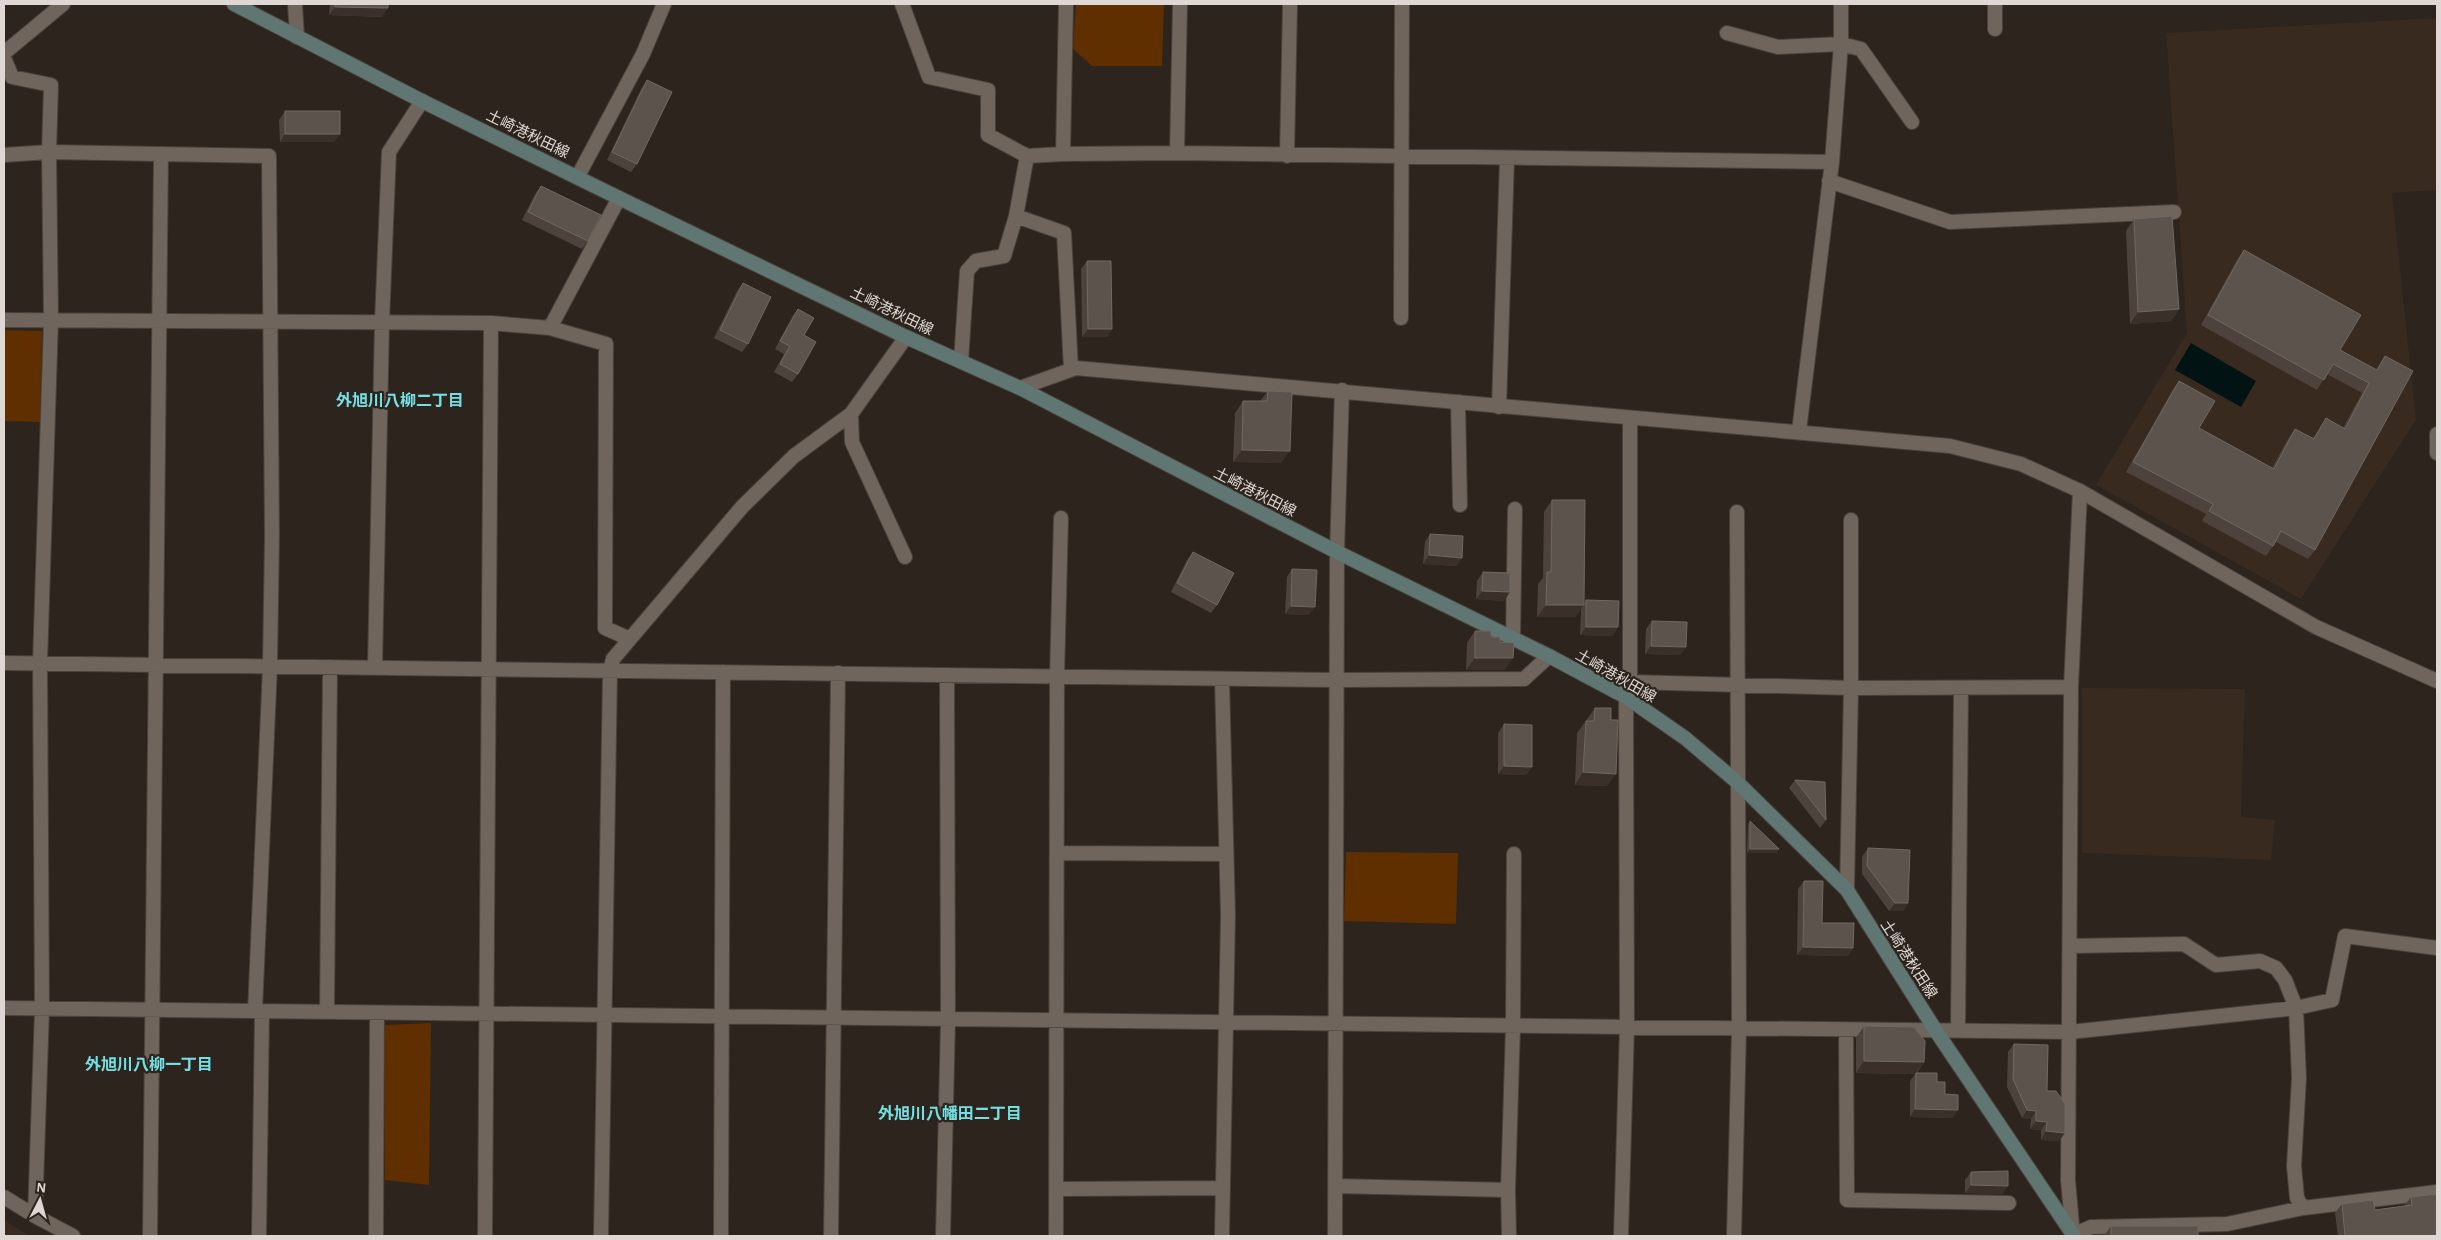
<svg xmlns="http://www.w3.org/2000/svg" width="2441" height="1240" font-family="'Alegreya Sans','Noto Sans JP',sans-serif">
<rect width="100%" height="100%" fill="#2d241d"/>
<path fill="#382a1f" d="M2437,18V190L2392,193L2416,420L2301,599L2096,485L2187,333L2166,33Z
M2082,688L2245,689L2241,817L2275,820L2271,860L2082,853Z
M4,1220L30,1236H4Z"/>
<path fill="#5f2f00" d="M1076,4H1164L1162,66H1092L1073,49Z
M4,330L42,331L40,422L4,421Z
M1346,852L1458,853L1456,924L1344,921Z
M431,1023L429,1185L385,1180V1025Z"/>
<path fill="#021313" d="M2191,343L2256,381L2241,407L2175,370Z"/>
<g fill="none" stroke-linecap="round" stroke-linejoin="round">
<defs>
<path id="minor" d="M295,4L297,37
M902,4L929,77L988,90V135L1027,156L1063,154L1177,153L1832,162
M1995,29V4
M1727,33L1778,47L1841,44L1861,49L1912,122
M4,53L63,4
M4,58L12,77L51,85L49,152L4,155
M1177,153L1180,4
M1063,154L1066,4
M1287,156L1290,4
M578,176L643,54L664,4
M1829,181L1950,222L2174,212
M1016,216L1064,233L1071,369
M1401,318L1402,4
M4,320L491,323L485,1236
M491,323L550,328L606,344L605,628L630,639
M550,328L619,198
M961,361L967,271L976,261L1004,256L1016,216L1027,156
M1458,402L1460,505
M1499,407L1507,159
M851,414L852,442L905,557
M1799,431L1832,162L1841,44V4
M2437,434V453
M1513,638L1515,509
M4,663L1337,680L1524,679L1549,656
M375,667L382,322L389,152L422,101
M1630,682L1851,688L2071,687
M1058,853L1226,854
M1847,890L1851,688V520
M2070,946L2184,944L2216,965L2260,961L2276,968L2285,980L2296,1008L2299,1078L2294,1166L2297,1198L2303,1208
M4,1008L2070,1032L2296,1008L2332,1000L2345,936L2437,948
M327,1012L330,667
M1846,1030L1847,1200L2009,1203
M1958,1031L1961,688
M1336,1186L1508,1190
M1057,1189L1222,1188
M4,1197L35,1216
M2073,1235L2091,1227L2227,1224L2303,1208L2437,1192
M73,1236L35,1216L42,1009L40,663L51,320L49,152L269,156L272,535L270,666L255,1011
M150,1236L161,154
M259,1236L262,1011
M376,1236L377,1013
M601,1236L610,671L613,659L742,507L794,456L851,414L906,337
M721,1236L723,672
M831,1236L838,673
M943,1236L948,1020L947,675
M1056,1236L1057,676L1061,518
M1222,1236L1228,915L1222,679
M1335,1236L1337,552L1342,390
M1509,1236L1508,1190L1513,1026L1514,854
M1621,1236L1627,1027L1626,697L1630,682V418
M1734,1236L1739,1029L1737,512
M2073,1236L2068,1180L2071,687L2080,491"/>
<path id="tertiary" d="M1020,388L1076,368L1950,446L2021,464L2080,491L2316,627L2437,681"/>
<path id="secondary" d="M234,4L422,101L619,198L906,337L1020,388L1337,552L1549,656L1626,697L1685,738L1737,782L1847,890L1936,1031L2074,1236"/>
</defs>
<use href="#minor" stroke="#49423c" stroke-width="16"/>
<use href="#tertiary" stroke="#49423c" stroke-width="16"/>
<use href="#secondary" stroke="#49423c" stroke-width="16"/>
<use href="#minor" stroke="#70655d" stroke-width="14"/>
<use href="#tertiary" stroke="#70655d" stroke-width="14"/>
<use href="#secondary" stroke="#607672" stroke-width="14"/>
</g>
<path fill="#4d433c" d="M330,4H388L382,17L329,15Z
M647,80L637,164L631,172L607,160L641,89Z
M285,111L340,134L334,142H280L279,120Z
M541,186L588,241L582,249L522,220L535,194Z
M2134,219L2179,309L2171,321L2130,324L2126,231Z
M2244,250L2340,350L2376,370L2385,356L2315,550L2308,559L2276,542L2266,556L2202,521L2206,514L2126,472L2172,391L2179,381L2199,428L2272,468L2288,439L2295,429L2313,438L2326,418L2343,428L2362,393L2327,374L2317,390L2201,325L2237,260Z
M1087,261L1112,329L1107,337H1082L1081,269Z
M743,283L748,344L742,352L714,338L737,291Z
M798,309L804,335L798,374L792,382L774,372L784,354L775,349L792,317Z
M1268,391L1281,463L1233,462L1235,413L1243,401H1260Z
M1552,500L1584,604L1586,600L1613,636L1580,635L1581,609L1575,617H1537L1538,584L1543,578L1544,512Z
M1430,534L1462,558L1456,566L1423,564L1425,542Z
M1193,552L1217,605L1211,613L1171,592L1187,560Z
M1292,569L1309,615L1285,614L1287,577Z
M1483,572L1504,601L1476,599L1477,581Z
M1652,621L1686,647L1680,655L1645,654L1646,629Z
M1475,631L1491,637L1500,642L1505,670H1466L1467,643Z
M1595,708L1607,786L1575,785L1577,733Z
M1504,724L1532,767L1526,775L1498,774V733Z
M1795,780L1826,820L1820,828L1789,788Z
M1750,821L1779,849L1776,853H1747L1748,825Z
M1868,848L1908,903L1903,911H1889L1862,874V857Z
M1804,881L1822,923L1853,948L1848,956L1797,955L1798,889Z
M1864,1026L1924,1062L1917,1073L1937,1082L1945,1094L1958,1110L1952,1118L1910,1117V1081L1915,1074L1856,1073V1038Z
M2014,1044L2047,1091L2059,1141L2041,1140V1130L2030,1129L2031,1119L2022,1118L2007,1087L2008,1052Z
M1971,1172L2003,1194L1965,1193V1180Z
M2411,1197L2437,1236H2338L2335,1213L2342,1204L2375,1210L2404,1206Z
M2111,1226L2198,1236H2104Z"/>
<path fill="#3a3029" d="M335,7L388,8L382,17L329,15Z
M285,134H340L334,142H280Z
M2179,309L2171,321L2130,324L2138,312Z
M1088,329H1112L1107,337H1082Z
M1242,450L1290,451L1281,463L1233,462Z
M1429,555L1462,558L1456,566L1423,564Z
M1482,591L1510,592L1504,601L1476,599Z
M1546,605H1584L1575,617H1537Z
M1291,606L1315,607L1309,615L1285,614Z
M1586,627H1618L1613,636L1580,635Z
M1651,646L1686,647L1680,655L1645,654Z
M1475,658H1513L1505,670H1466Z
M1504,766L1532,767L1526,775L1498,774Z
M1583,772L1616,774L1607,786L1575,785Z
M1750,849H1779L1776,853H1747Z
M1895,903H1908L1903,911H1889Z
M1803,947L1853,948L1848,956L1797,955Z
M1864,1061L1924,1062L1915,1074L1856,1073Z
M1915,1109L1958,1110L1952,1118L1910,1117Z
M2027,1110L2036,1111L2031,1119L2022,1118Z
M2036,1121L2047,1122L2041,1130L2030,1129Z
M2046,1131L2065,1133L2059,1141L2041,1140Z
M1971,1185L2008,1186L2003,1194L1965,1193Z"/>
<path fill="#5d534d" stroke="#716862" d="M335,4H388V8L335,7Z
M647,80L672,92L637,164L612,152Z
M285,111H340V134H285Z
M541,186L601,215L588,241L528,212Z
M2172,216L2179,309L2138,312L2134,219Z
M2244,250L2361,315L2340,350L2377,370L2385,356L2413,371L2315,550L2281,531L2273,546L2209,511L2213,504L2133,462L2179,381L2215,401L2199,428L2274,469L2295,429L2314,439L2326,418L2345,429L2369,383L2333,364L2324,380L2208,315Z
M1087,261H1111L1112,329H1088Z
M743,283L771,297L748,344L720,330Z
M798,309L814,318L804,335L816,342L798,374L780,364L790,346L780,341Z
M1268,391L1292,392L1290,451L1242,450L1243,401H1267Z
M1552,500H1585L1584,605H1546L1547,572H1551Z
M1430,534L1463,536L1462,558L1429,555Z
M1193,552L1234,573L1217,605L1177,583Z
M1292,569L1317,570L1315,607L1291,606Z
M1483,572L1510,573V592L1482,591Z
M1586,600L1619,601L1618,627H1586Z
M1652,621L1687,622L1686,647L1651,646Z
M1475,631H1491V637H1500V642L1514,643L1513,658H1475Z
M1595,708H1611V720H1618L1616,774L1583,772L1586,721H1594Z
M1504,724L1532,725V767L1504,766Z
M1795,780L1825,782L1826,820Z
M1750,821L1779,849H1750Z
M1868,848L1910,850L1908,903H1895L1867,866Z
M1804,881H1823L1822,923H1854L1853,948L1803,947Z
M1864,1026L1914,1027L1925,1041L1924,1062L1864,1061Z
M2014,1044L2048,1045L2047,1091H2056L2065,1104V1133L2046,1131L2047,1122L2036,1121V1111L2027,1110L2013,1079Z
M1916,1073H1937V1082H1945V1094L1958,1095V1110L1915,1109Z
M2008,1171V1186L1971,1185V1172Z
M2437,1194V1236H2345L2342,1204L2373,1200L2375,1210L2412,1205L2411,1197Z
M2111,1226H2198V1236H2111Z"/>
<g text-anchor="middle" stroke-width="4.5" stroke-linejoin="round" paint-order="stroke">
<g font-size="15" fill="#ded7d3" stroke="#2d241d">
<text transform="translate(528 134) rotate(26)" y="5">土崎港秋田線</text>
<text transform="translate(892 311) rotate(26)" y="5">土崎港秋田線</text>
<text transform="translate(1255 492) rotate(27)" y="5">土崎港秋田線</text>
<text transform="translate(1616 676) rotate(30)" y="5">土崎港秋田線</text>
<text transform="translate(1909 959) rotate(57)" y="5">土崎港秋田線</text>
</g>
<g font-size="16" font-weight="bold" fill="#74e0e4" stroke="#2d241d">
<text x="400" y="406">外旭川八柳二丁目</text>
<text x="149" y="1070">外旭川八柳一丁目</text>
<text x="950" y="1119">外旭川八幡田二丁目</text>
</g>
</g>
<rect width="2441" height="1240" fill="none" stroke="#ded7d3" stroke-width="10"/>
<g transform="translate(40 1200) rotate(6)" stroke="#2d241d" stroke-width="4" paint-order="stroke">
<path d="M0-4L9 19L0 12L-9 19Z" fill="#ded7d3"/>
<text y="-8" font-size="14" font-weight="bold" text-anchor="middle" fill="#ded7d3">N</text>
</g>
</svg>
